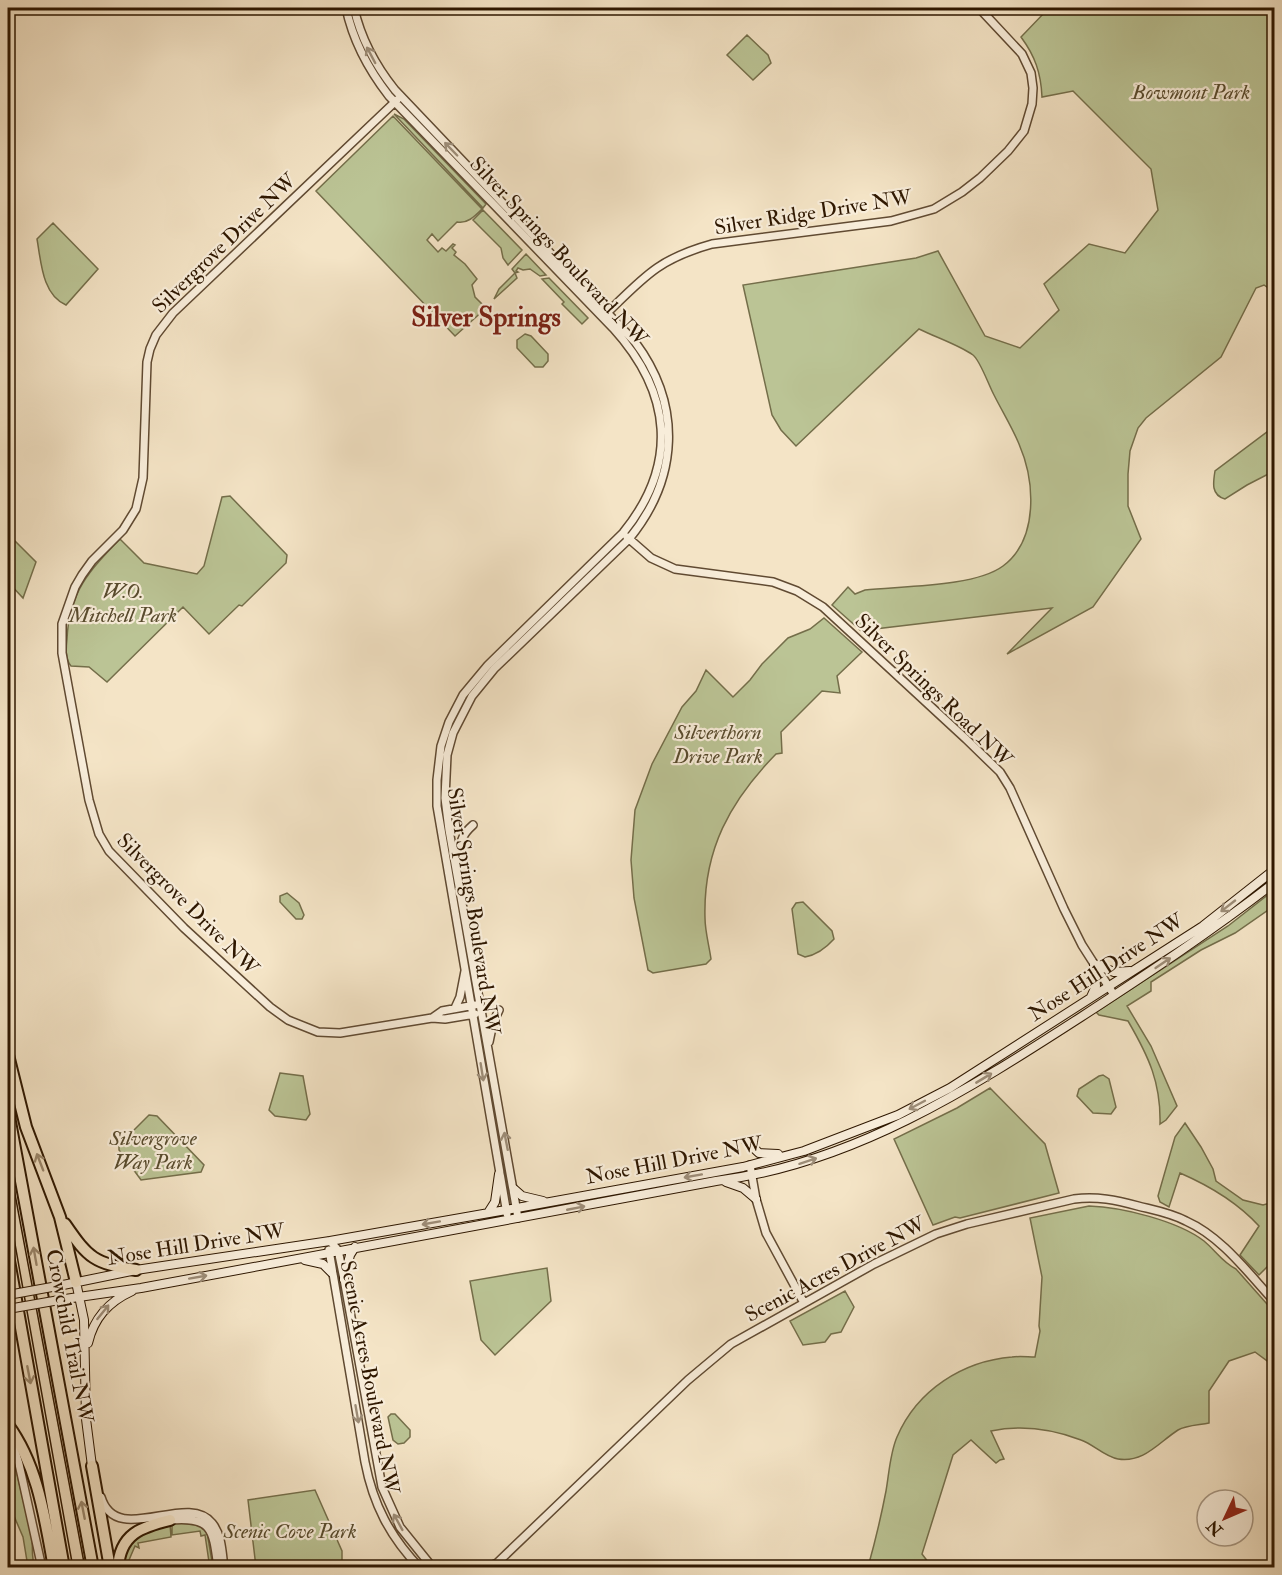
<svg xmlns="http://www.w3.org/2000/svg" width="1282" height="1575" font-family="'IM FELL Double Pica',serif">
<rect width="100%" height="100%" fill="#f4e4c6"/>
<filter id="stains"><feTurbulence type="fractalNoise" baseFrequency=".00333" numOctaves="4"/><feColorMatrix values="0 0 0 0 .2 0 0 0 0 .09 0 0 0 0 .02 0 0 0 .5 -.17"/></filter>
<radialGradient id="worn" r=".72"><stop offset=".6" stop-color="#630" stop-opacity="0"/><stop offset="1" stop-color="#630" stop-opacity=".3"/></radialGradient>
<path fill="#bbc495" stroke="#746e4a" stroke-width="1.5" d="M1052,8H1274V292L1264,285L1256,288L1221,357L1146,418L1138,428L1130,451L1128,474V506L1141,539L1093,607L1007,654L1052,608L875,629L868,637L832,605L848,587L855,594L865,590C901,586 975,587 1003,566C1039,539 1035,481 1019,444C1012,427 1002,411 994,395C989,386 980,360 973,355C959,345 935,337 919,329L796,446L781,430L772,415L743,285L916,258L938,251L985,336L1020,348L1059,310L1044,284L1089,244L1125,253L1158,210L1151,169L1073,91L1042,97C1041,73 1035,56 1021,37L1045,12Z
M747,35L768,55L771,63L753,80L727,55Z
M394,114L404,119L486,204L483,208Z
M393,116L482,209C474,217 467,224 457,222L438,241L432,234L427,240L438,252L442,248L446,251L453,244L455,245L452,248L456,252L454,255L465,264L477,279L472,285L475,297L486,308L455,336L316,191Z
M483,210L522,250L508,265L503,258L501,248L473,220Z
M53,223L98,269L66,305C42,295 41,261 37,239Z
M526,254L546,275L540,276L530,269L523,270L518,268L516,271L518,272L515,273L517,278L494,299L499,289L515,273L512,269Z
M549,278L588,318L582,324L562,304L564,302L542,279Z
M525,334L531,336L548,354V361L543,367H535L517,348V340Z
M1267,432L1274,436V471L1247,485L1225,499C1211,495 1213,483 1215,471Z
M230,496L287,555L286,563L242,606L239,605L209,634L183,607L107,682L89,667L71,666C65,659 66,648 67,639C69,592 89,571 120,539L144,563L197,574L204,566L222,497Z
M14,540L36,562L23,598L8,582V546Z
M824,618L862,652L837,676L840,693L822,691L781,732L782,753L776,754C730,801 703,850 705,918C705,931 709,945 711,959L706,964L653,973L648,970L634,898L631,860L635,810L652,764L682,707L696,691L706,670L733,697L750,680L762,664L788,638L810,629Z
M1274,890V906L1235,933L1201,950L1151,982V991L1127,1006L1151,1046L1177,1106L1166,1120L1160,1124C1161,1083 1149,1057 1128,1021L1099,1015L1096,1012L1228,926Z
M287,893L299,903L304,915L302,919H296L280,902V896Z
M803,902L832,931L834,939C826,948 816,955 805,957L798,954L792,909L796,903Z
M280,1073L303,1076L310,1114L306,1120L275,1116L269,1110Z
M1099,1076L1103,1075L1109,1079L1116,1107L1111,1114L1093,1113L1077,1096L1079,1089Z
M990,1088L1045,1144L1059,1193L960,1218L955,1217L933,1225L894,1139L957,1108Z
M149,1115L157,1116L204,1165L201,1172L141,1180L119,1150V1145Z
M1185,1123L1201,1147L1213,1169L1216,1181L1243,1200L1263,1205L1274,1202V1260L1259,1275L1240,1255L1259,1226C1237,1202 1210,1186 1180,1173L1169,1207L1160,1202L1158,1196L1175,1137Z
M1089,1206C1122,1207 1178,1221 1204,1241C1215,1250 1223,1263 1236,1269L1274,1312V1366L1255,1352L1229,1361L1209,1391V1423C1199,1425 1186,1425 1178,1430C1158,1443 1144,1463 1118,1459C1105,1457 1093,1444 1081,1440C1052,1429 1020,1425 991,1431L1004,1459L1000,1460L996,1463L971,1440L953,1455L922,1554L932,1567H868C875,1542 881,1517 886,1491C889,1474 890,1453 897,1437C917,1390 963,1361 1012,1357C1020,1356 1028,1357 1035,1357L1040,1331L1039,1326L1042,1277L1030,1218Z
M547,1268L551,1301L495,1355L481,1340L470,1281Z
M845,1291L854,1307L841,1332L831,1334L825,1342L803,1345L790,1321Z
M391,1414H395L410,1430V1437L404,1443L398,1444L393,1440L388,1417Z
M8,1440L15,1465L32,1538C33,1549 31,1557 35,1567H28L23,1537L8,1502Z
M315,1490L342,1551V1567H256L248,1500Z
M192,1521L204,1527L207,1532L213,1567L205,1564L209,1562L205,1535L201,1536L200,1531L172,1535V1523Z
M170,1524L171,1537L138,1543L139,1548L135,1546L126,1567L122,1565C130,1533 141,1533 170,1524Z"/>
<g fill="none" stroke-linecap="round" stroke-linejoin="round">
<defs>
<path id="tertiary" d="M346,8C353,41 368,69 389,96L613,328C672,393 679,464 623,533L488,665L463,695L449,722L441,746L437,780V806L507,1214
M354,8C361,39 375,65 395,90L635,342C682,405 679,478 629,539L494,669L472,696L453,733L447,755L445,798L449,830L518,1218
M397,100L173,313L156,335L150,349L147,362L143,478L136,509L123,530L92,561L82,575L75,587L62,624V653L89,800L99,834L109,851L184,928L270,1007L288,1020L318,1032L340,1033L432,1018L445,1019L475,1014
M606,314C644,277 658,259 712,244L891,221L934,209L962,192L980,178L1008,151L1024,131L1032,104L1033,88L1031,73L1022,54L979,8
M627,537L651,558L675,569L773,582L797,591L823,607L966,739L1000,772L1010,788L1064,909L1082,945L1114,995
M456,865C464,847 455,841 473,825
M455,1008L460,997L465,971
M432,1018L442,1011L475,1005
M489,1042L493,1023L499,1010
M750,1165L756,1199L766,1233L804,1303
M330,1241L338,1250L344,1279L382,1487L400,1527L433,1568
M329,1250L365,1462C373,1504 390,1537 420,1568
M10,1434L19,1464L42,1568
M101,1497C116,1548 187,1491 212,1523C222,1535 222,1553 224,1568
M170,1520C213,1516 213,1530 218,1568
M487,1568L497,1563L688,1380L731,1344L874,1264L936,1234L967,1224L1074,1199C1097,1196 1116,1200 1138,1206C1154,1210 1171,1213 1186,1221C1222,1237 1248,1273 1274,1301
M1273,1568L1274,1566"/>
<path id="secondary" d="M1094,964L1114,972L1130,971
M1091,997L1096,986L1094,964
M746,1141L759,1153L778,1154
M726,1182L743,1188L756,1199
M514,1189L522,1196L543,1201
M488,1213L495,1202L499,1174
M305,1260L323,1264L332,1273
M344,1279L350,1255L355,1247
M76,1282L84,1320L86,1419L92,1466
M63,1285L136,1270L330,1241L506,1210L743,1167L804,1151L898,1115L950,1088L1203,926L1274,870
M65,1299L141,1288L716,1181C852,1164 968,1090 1081,1017C1147,974 1212,931 1274,883
M88,1343C94,1318 108,1302 132,1291"/>
<path id="motorway" d="M8,1055L26,1127L60,1217L76,1282
M8,1111L93,1568
M65,1224C89,1259 94,1263 136,1270
M8,1255L64,1568
M8,1425C38,1466 45,1519 54,1568
M92,1466L110,1568
M118,1568C120,1534 141,1527 170,1520"/>
</defs>
<use href="#tertiary" stroke="#604a32" stroke-width="10"/>
<use href="#secondary" stroke="#2e1700" stroke-width="10"/>
<use href="#motorway" stroke="#2e1700" stroke-width="14"/>
<use href="#tertiary" stroke="#f8edda" stroke-width="7"/>
<use href="#secondary" stroke="#f8edda" stroke-width="8"/>
<use href="#motorway" stroke="#f4e4c6" stroke-width="10"/>
<path stroke="#2e1700" stroke-width="1.5" d="M8,1157L85,1568
M8,1205L73,1568"/>
<defs>
<path id="secondary-bridge" d="M8,1295L63,1285
M8,1309L65,1299"/>
</defs>
<use href="#secondary-bridge" stroke="#2e1700" stroke-width="10" stroke-linecap="butt"/>
<use href="#secondary-bridge" stroke="#f8edda" stroke-width="8"/>
</g>
<defs><path id="oneway-shaft" d="M-6 0H5M1.5-3L5.5 0L1.5 3" fill="none" stroke-width="1.6" stroke-linecap="round" stroke-linejoin="round" transform="scale(1.5)"/></defs>
<g stroke="#9d8d78">
<use href="#oneway-shaft" transform="translate(371 55) rotate(-118)"/>
<use href="#oneway-shaft" transform="translate(451 149) rotate(-134)"/>
<use href="#oneway-shaft" transform="translate(1228 906) rotate(142)"/>
<use href="#oneway-shaft" transform="translate(1163 963) rotate(-34)"/>
<use href="#oneway-shaft" transform="translate(482 1072) rotate(81)"/>
<use href="#oneway-shaft" transform="translate(984 1078) rotate(-31)"/>
<use href="#oneway-shaft" transform="translate(917 1105) rotate(152)"/>
<use href="#oneway-shaft" transform="translate(506 1141) rotate(-101)"/>
<use href="#oneway-shaft" transform="translate(808 1161) rotate(-18)"/>
<use href="#oneway-shaft" transform="translate(693 1176) rotate(170)"/>
<use href="#oneway-shaft" transform="translate(576 1208) rotate(-11)"/>
<use href="#oneway-shaft" transform="translate(431 1223) rotate(170)"/>
<use href="#oneway-shaft" transform="translate(198 1277) rotate(-10)"/>
<use href="#oneway-shaft" transform="translate(103 1312) rotate(-51)"/>
<use href="#oneway-shaft" transform="translate(357 1414) rotate(80)"/>
<use href="#oneway-shaft" transform="translate(398 1522) rotate(-119)"/>
</g>
<g stroke="#9b886d">
<use href="#oneway-shaft" transform="translate(40 1162) rotate(-111)"/>
<use href="#oneway-shaft" transform="translate(35 1256) rotate(-100)"/>
<use href="#oneway-shaft" transform="translate(29 1375) rotate(79)"/>
<use href="#oneway-shaft" transform="translate(83 1510) rotate(-101)"/>
</g>
<g text-anchor="middle" stroke-width="4.5" stroke-linejoin="round" paint-order="stroke">
<g font-size="21" font-style="italic" fill="#584b2d" stroke="#f8edda">
<text x="1191" y="99">Bowmont Park</text>
<text x="123" y="598">W.O.<tspan x="123" dy="24">Mitchell Park</tspan></text>
<text x="718" y="739">Silverthorn<tspan x="718" dy="24">Drive Park</tspan></text>
<text x="153" y="1145">Silvergrove<tspan x="153" dy="24">Way Park</tspan></text>
<text x="290" y="1538">Scenic Cove Park</text>
</g>
<g font-size="21" fill="#2e1700" stroke="#f8edda">
<text transform="translate(813 212) rotate(-9)" y="7">Silver Ridge Drive NW</text>
<text transform="translate(224 243) rotate(-44)" y="7">Silvergrove Drive NW</text>
<text transform="translate(559 251) rotate(47)" y="7">Silver Springs Boulevard NW</text>
<text transform="translate(934 690) rotate(44)" y="7">Silver Springs Road NW</text>
<text transform="translate(188 904) rotate(45)" y="7">Silvergrove Drive NW</text>
<text transform="translate(474 911) rotate(81)" y="7">Silver Springs Boulevard NW</text>
<text transform="translate(1106 967) rotate(-33)" y="7">Nose Hill Drive NW</text>
<text transform="translate(674 1160) rotate(-11)" y="7">Nose Hill Drive NW</text>
<text transform="translate(196 1244) rotate(-9)" y="7">Nose Hill Drive NW</text>
<text transform="translate(835 1269) rotate(-28)" y="7">Scenic Acres Drive NW</text>
<text transform="translate(70 1336) rotate(79)" y="7">Crowchild Trail NW</text>
<text transform="translate(370 1377) rotate(79)" y="7">Scenic Acres Boulevard NW</text>
</g>
<g font-size="27" font-weight="bold" fill="#7a1f14" stroke="#f8edda">
<text x="486" y="326">Silver Springs</text>
</g>
</g>
<rect width="1282" height="1575" fill="none" stroke="#f4e4c6" stroke-width="30"/>
<rect x="9" y="9" width="1264" height="1557" fill="none" stroke="#2e1700" stroke-width="3"/>
<rect x="15" y="15" width="1252" height="1545" fill="none" stroke="#2e1700" stroke-width="1.5"/>
<g transform="translate(1225 1518) rotate(226)"><circle r="28" fill="#f8edda" stroke="#a79783" stroke-width="1.5"/>
<path d="M0-4.5L10 22L0 15L-10 22Z" fill="#8f2418"/>
<text y="-9" font-size="16" font-weight="bold" text-anchor="middle" fill="#2e1700">N</text>
</g>
<rect width="100%" height="100%" filter="url(#stains)"/>
<rect width="100%" height="100%" fill="url(#worn)"/>
</svg>
